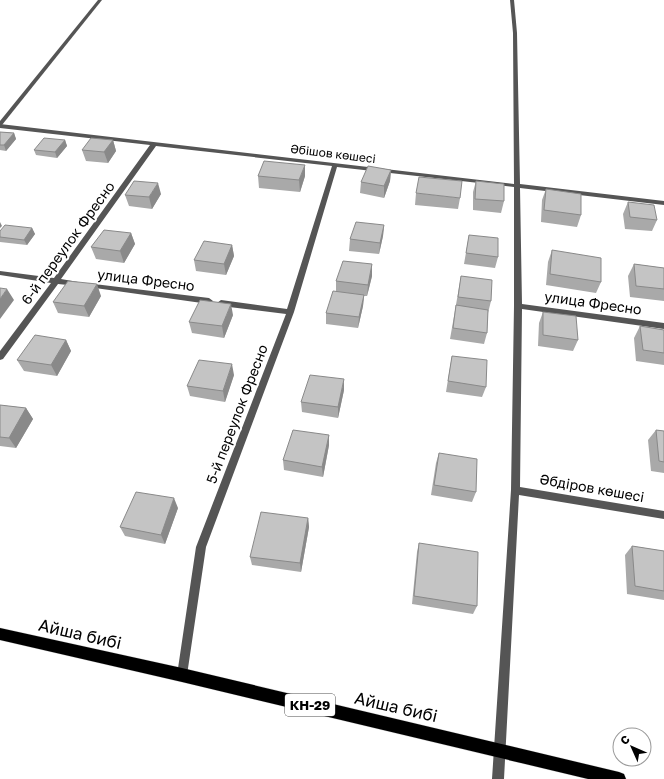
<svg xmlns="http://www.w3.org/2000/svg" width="664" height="779" font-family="'Golos Text',sans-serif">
<rect width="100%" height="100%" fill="#fff"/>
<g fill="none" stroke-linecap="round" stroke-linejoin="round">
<defs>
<path id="primary" d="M0,628L182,668L619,772L624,774L626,779H588L182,682L0,640Z"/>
</defs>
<use href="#primary" stroke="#dbdbdb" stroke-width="1"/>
<path fill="#555" fill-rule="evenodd" d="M98,0H102L2,125L0,126V121Z"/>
<path fill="#555" fill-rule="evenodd" d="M510,0H514L517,33L520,184L664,201V205L520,188L522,304L664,323V329L522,309L520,487L664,511V519L519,495L504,779H492L511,490L514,306V187L337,167L294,312L206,547L187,675L186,679L182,680L178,679L177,675L196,547L286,314L221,306L217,303L221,300L287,309L332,166L156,146L61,279L78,282L79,284L78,286L58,284L3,359L0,360V351L51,283L0,275V271L54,278L150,145L0,128V124L514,184L513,33Z
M86,283L209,298L213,301L209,304L88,287H86L85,285Z"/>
<use href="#primary" fill="#000" fill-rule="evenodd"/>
</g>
<path fill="#a9a9a9" d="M0,132L14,133L16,139L6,151L0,150Z
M65,140L67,146L57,158L36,155L34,150Z
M113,140L116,151L108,163L86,161L82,150Z
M391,170L390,181L384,198L360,193L361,182Z
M258,176H305L300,192L259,188Z
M476,181L504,201L501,213L473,210V192Z
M546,189L581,215L577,227L541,222L542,200Z
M416,193L460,198L458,209L415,205Z
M161,194L152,209L129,206L125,195Z
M628,202L657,220L652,231L625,229L623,214Z
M384,225L383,236L379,254L349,251L350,239Z
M32,228L35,234L27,245L0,242V231Z
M131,233L135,244L124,263L96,259L91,247Z
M469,235L498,257L495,268L464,264Z
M232,245L234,256L226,275L196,271L194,260Z
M552,250L601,282L596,293L546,285L548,262Z
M372,264V276L367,296H364L363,306L358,328L326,324V313L336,292V281Z
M634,264L664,268V301L630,297L628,276Z
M461,276L491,301L488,313L487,333L484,344L450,339Z
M101,296L89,317L58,313L53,302Z
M543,312L578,340L573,351L538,346L539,323Z
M233,315L224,338L192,333L189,322Z
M640,326L664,330V365L636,361L634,338Z
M66,340L71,351L57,376L24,371L17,360Z
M452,356L486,387L482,397L446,392L450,367Z
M234,375L225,402L190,396L187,386Z
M344,390L338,418L302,412L301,402Z
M0,405L26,408L33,419L16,448L0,446Z
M656,430L664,431V473L651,471L648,440Z
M329,435V445L323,477L284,470L283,460Z
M439,453L476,492L472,502L431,495L436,463Z
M178,508L165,544L125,536L120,527Z
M308,518L309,527L301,572L252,565L250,557Z
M419,543L477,606L473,614L412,604L417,552Z
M632,546L664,551V600L627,594L625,555Z"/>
<path fill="#898989" d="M14,133L16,139L6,151L4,145Z
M65,140L67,146L57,158L55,152Z
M113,140L116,151L108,163L104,152Z
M305,165V176L300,192L299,180Z
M391,170L390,181L384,198V186Z
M158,183L161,194L152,209L149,197Z
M0,222L2,226L0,228Z
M384,225L383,236L379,254L380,243Z
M32,228L35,234L27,245L24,240Z
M131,233L135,244L124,263L120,251Z
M232,245L234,256L226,275L224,264Z
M372,264V276L367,296L368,285Z
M97,284L101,296L89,317L84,306Z
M7,289L14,300L0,319V299Z
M364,295L363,306L358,328L359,317Z
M231,304L233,315L224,338L222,326Z
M66,340L71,351L57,376L51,365Z
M232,364L234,375L225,402L223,391Z
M344,379V390L338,418V407Z
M26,408L33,419L16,448L9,438Z
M329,435V445L323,477L322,467Z
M174,498L178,508L165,544L161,535Z
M308,518L309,527L301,572L300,563Z"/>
<path fill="#c4c4c4" stroke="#898989" d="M0,132L14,133L4,145H0Z
M44,138L65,140L55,152L34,150Z
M91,138L113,140L104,152L82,150Z
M264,161L305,165L299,180L258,176Z
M368,166L391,170L384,186L361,182Z
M419,177L462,181L460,198L416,193Z
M134,181L158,183L149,197L125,195Z
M476,181L504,184V201L475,199Z
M546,189L581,194V215L544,210Z
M628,202L654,205L657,220L630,217Z
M356,222L384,225L380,243L350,239Z
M5,225L32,228L24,240L0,237V231Z
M104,230L131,233L120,251L91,247Z
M469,235L498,238V257L466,253Z
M204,241L232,245L224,264L194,260Z
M552,250L601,258V282L550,274Z
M343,261L372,264L368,285L336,281Z
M634,264L664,268V289L636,286Z
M461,276L492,280L491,301L458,297Z
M68,281L97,284L84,306L53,302Z
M0,288L7,289L0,299Z
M333,291L364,295L359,317L326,313Z
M200,300L231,304L222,326L189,322Z
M456,305L488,310L487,333L453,328Z
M543,312L576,316L578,340L543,335Z
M640,326L664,330V353L643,350Z
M35,335L66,340L51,365L17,360Z
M452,356L487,360L486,387L448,381Z
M199,360L232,364L223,391L187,386Z
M310,375L344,379L338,407L301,402Z
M0,405L26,408L9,438L0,437Z
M293,430L329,435L322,467L283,460Z
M656,430L664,431V462L659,461Z
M439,453L477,459L476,492L434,485Z
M136,492L174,498L161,535L120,527Z
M261,512L308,518L300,563L250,557Z
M419,543L478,552L477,606L414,596Z
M632,546L664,551V591L635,586Z"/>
<g text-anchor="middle" stroke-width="4" stroke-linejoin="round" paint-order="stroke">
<g font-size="12" fill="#000" stroke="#fff">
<text transform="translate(333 154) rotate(7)" y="4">Әбішов көшесі</text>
</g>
<rect fill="#fff" stroke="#4c4c4c" stroke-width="1" x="285" y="694" width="50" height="22" rx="3"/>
<g font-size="13" font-weight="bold" fill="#000">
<text x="310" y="710">КН-29</text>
</g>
<g font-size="14" fill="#000" stroke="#fff">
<text transform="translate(68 243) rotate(-54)" y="5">6-й переулок Фресно</text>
<text transform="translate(146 280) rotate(7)" y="5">улица Фресно</text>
<text transform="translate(593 303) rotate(8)" y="5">улица Фресно</text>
<text transform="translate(237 414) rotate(-69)" y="5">5-й переулок Фресно</text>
<text transform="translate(592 488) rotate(10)" y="5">Әбдіров көшесі</text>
</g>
<g font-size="17" fill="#000" stroke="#fff">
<text transform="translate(80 634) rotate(13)" y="6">Айша бибі</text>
<text transform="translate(396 707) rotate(13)" y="6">Айша бибі</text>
</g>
</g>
<g transform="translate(632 747) rotate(315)"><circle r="19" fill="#ffffff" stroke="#999999"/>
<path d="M0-3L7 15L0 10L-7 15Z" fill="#000000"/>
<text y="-6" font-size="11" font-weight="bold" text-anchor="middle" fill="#000000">С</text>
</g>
</svg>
